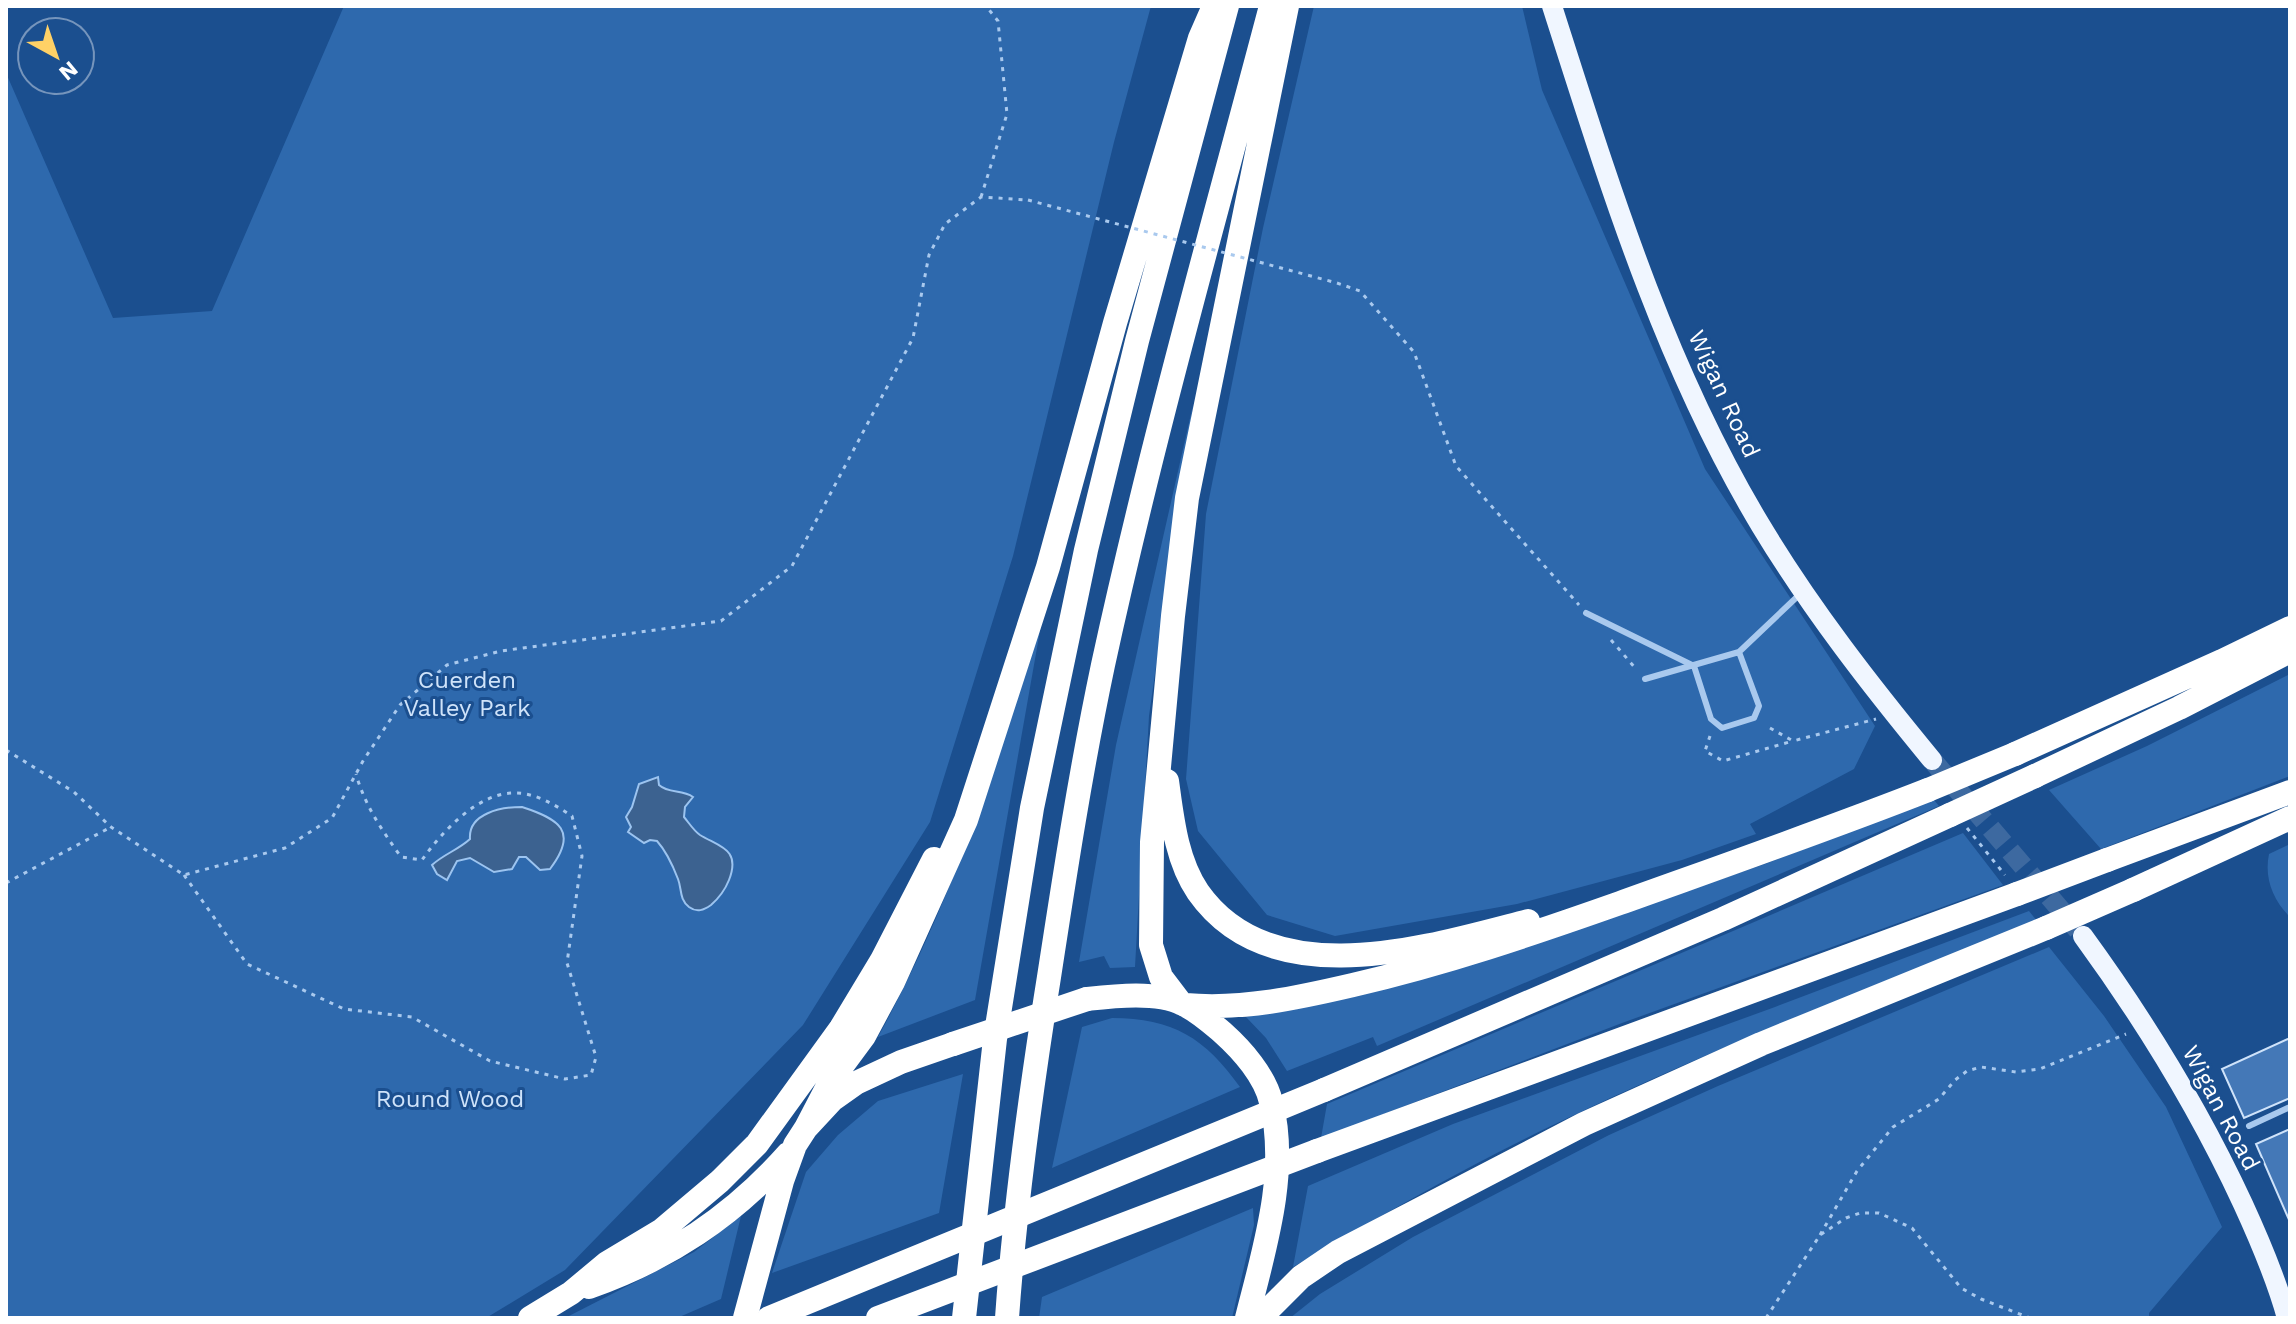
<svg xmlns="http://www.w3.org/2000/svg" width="2296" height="1324" font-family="'Work Sans',sans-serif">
<rect width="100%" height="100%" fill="#1b4f8f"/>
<path fill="#2e69ad" d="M344,6H1151L1114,142L1013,556L930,822L803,1025L565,1270L486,1318H6V73L113,318L212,311Z
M1314,6H1522L1542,90L1705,469L1875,726L1854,769L1750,824L1756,834L1682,860L1517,904L1335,936L1267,915L1198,831L1186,779L1206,514L1263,228Z
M1193,405L1149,716L1135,967L1110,968L1104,956L1079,962L1116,745Z
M1041,625L975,1000L878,1037C950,906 996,766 1041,625Z
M2290,674V776L2101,849L2049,790L2147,746Z
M1934,800L1939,806L1377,1046L1373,1037L1287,1071L1266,1038L1246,1017L1359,996L1544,940L1765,864Z
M1963,833L2003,885L1622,1023L1321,1138L1327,1104Z
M2290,844V917C2273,900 2264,878 2269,854Z
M2029,911L2037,921C1874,985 1711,1049 1553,1125C1464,1168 1378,1217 1293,1267L1308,1186L1453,1124L1775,1007Z
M2049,947L2104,1016L2166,1107L2222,1227L2149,1313V1318H1290L1320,1294L1413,1237L1609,1135L1718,1086Z
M1112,1018C1173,1018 1205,1038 1240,1087L1052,1168L1082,1027Z
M963,1074L939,1213L772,1273L806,1172L838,1135L878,1101Z
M1253,1208L1254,1225L1232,1318H1039L1042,1297Z
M741,1216L721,1299L677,1318H565L694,1252Z"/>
<path fill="#3c6290" stroke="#9cc4f0" stroke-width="2" d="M658,777L659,785C669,794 682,789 693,797L685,807L684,817C689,823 694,831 700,835C720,847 741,849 729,880C725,890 719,898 711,905C704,910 697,913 689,907C679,899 682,889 678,879C673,866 666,851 657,841L650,840L644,843L628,832L631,827L626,817L632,807L639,784Z
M522,807C559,819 579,831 550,869L540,870L526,857H519L512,869L494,872L470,858L457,861L447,880L437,874L432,865C444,854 458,850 470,839C468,813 502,807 522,807Z"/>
<path fill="#4478b7" stroke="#cfe3fa" stroke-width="2" d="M2290,1038V1098L2244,1118L2222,1069Z
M2290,1129V1222L2256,1144Z"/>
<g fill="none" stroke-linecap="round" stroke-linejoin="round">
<path stroke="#3d69a0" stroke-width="20" stroke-dasharray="20 10" stroke-linecap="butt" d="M1932,760L2078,930"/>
<path stroke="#a9c9ee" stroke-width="3" stroke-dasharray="4 6" stroke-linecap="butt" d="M981,197L1007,114L998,21L986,6
M1337,283L1360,291L1414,352L1456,466L1579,605
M1611,640L1637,670
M1770,728L1793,741L1876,719
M1710,736L1705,751L1723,761L1793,741
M6,750L74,792L111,827L184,875L285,848L332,818L363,761L400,705L447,665L501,651L721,621L792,566L913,338L929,255L945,224L981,197L1028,200
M1967,828L2005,875
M184,875L247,964L344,1009L412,1017L490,1061L565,1079L591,1075L596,1057L567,963L582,856L572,816C555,805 536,793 515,793C478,792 441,833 422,860L401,857C382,830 365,806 356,774
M6,883L111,827
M1820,1235L1857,1171L1893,1127L1939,1099L1955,1080L1967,1071L1981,1067L2016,1072L2040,1069L2126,1034
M1766,1318L1820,1235L1846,1218L1860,1213H1879L1912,1228L1961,1288L1981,1299L2030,1318"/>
<path stroke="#a9c9ee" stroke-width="6" d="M1586,613L1694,666L1711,719L1722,728L1754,718L1759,706L1739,652
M1645,679L1739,652L1799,595
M2249,1126L2290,1107"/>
<path stroke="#f0f6ff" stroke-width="20" d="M1552,6C1609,184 1664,365 1761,526C1811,609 1871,686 1932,760
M2083,936C2145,1021 2199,1109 2243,1204C2260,1241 2276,1278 2287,1318"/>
<path stroke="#fff" stroke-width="24" d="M2015,754L2222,661L2290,628
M2035,776L2179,708L2290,651
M1167,781C1172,817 1176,860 1198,892C1271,996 1427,947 1528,921
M2107,860L2290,792
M2133,890L2290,818
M1087,999C1114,996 1158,991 1183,1004C1198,1011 1210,1022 1223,1033C1242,1050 1265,1076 1271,1102C1289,1172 1264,1250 1247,1318
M1180,1002L1161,977L1151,945L1152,842L1173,616L1187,498L1287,6
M1185,1005C1243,1010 1297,998 1353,985C1444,964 1532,934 1620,903C1723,866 1826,830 1928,790
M1324,1090L1723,919L1950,815
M806,1128L830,1082L864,1036L893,982L966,820L1048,567L1115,323L1200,38L1214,6
M1317,1151L2017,894
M589,1287C668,1259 732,1217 788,1154
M530,1318L571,1293L607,1263L662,1230L720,1181L757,1144L841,1028L882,960L934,859
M745,1318L782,1181L795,1145L806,1128L832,1100L856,1083L901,1062L953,1044
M964,1318L995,1039L1032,808L1086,550L1137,341L1227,6
M1007,1318C1015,1204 1031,1090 1049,977C1065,873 1081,769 1103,665C1151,444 1213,225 1271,6
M1260,1318L1301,1277L1338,1252L1584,1124L1761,1044L2046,928"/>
<path stroke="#a9c9ee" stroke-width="3" stroke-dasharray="4 6" stroke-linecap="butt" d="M1028,200L1337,283"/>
<path stroke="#fff" stroke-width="24" d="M1928,790L2015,754
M1950,815L2035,776
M2017,894L2107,860
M2046,928L2133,890
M953,1044L1087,999
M769,1318L1324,1090
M878,1318L1317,1151"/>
</g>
<g text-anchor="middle" stroke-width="6" stroke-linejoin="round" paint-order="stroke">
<g font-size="24" fill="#fff" stroke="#1b4f8f">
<text transform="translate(1724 394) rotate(65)" y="8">Wigan Road</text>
<text transform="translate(2221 1108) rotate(62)" y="8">Wigan Road</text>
</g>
<g font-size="24" fill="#cfe3fa" stroke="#1b4f8f">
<text x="467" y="688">Cuerden<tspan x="467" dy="28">Valley Park</tspan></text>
<text x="450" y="1107">Round Wood</text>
</g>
</g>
<rect width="2296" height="1324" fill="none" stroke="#ffffff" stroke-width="16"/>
<g transform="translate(56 56) rotate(140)"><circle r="38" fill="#1b4f8f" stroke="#7695bc" stroke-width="2"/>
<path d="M0-6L14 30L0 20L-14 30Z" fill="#ffd166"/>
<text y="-12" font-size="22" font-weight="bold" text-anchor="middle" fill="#ffffff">N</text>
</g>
</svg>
